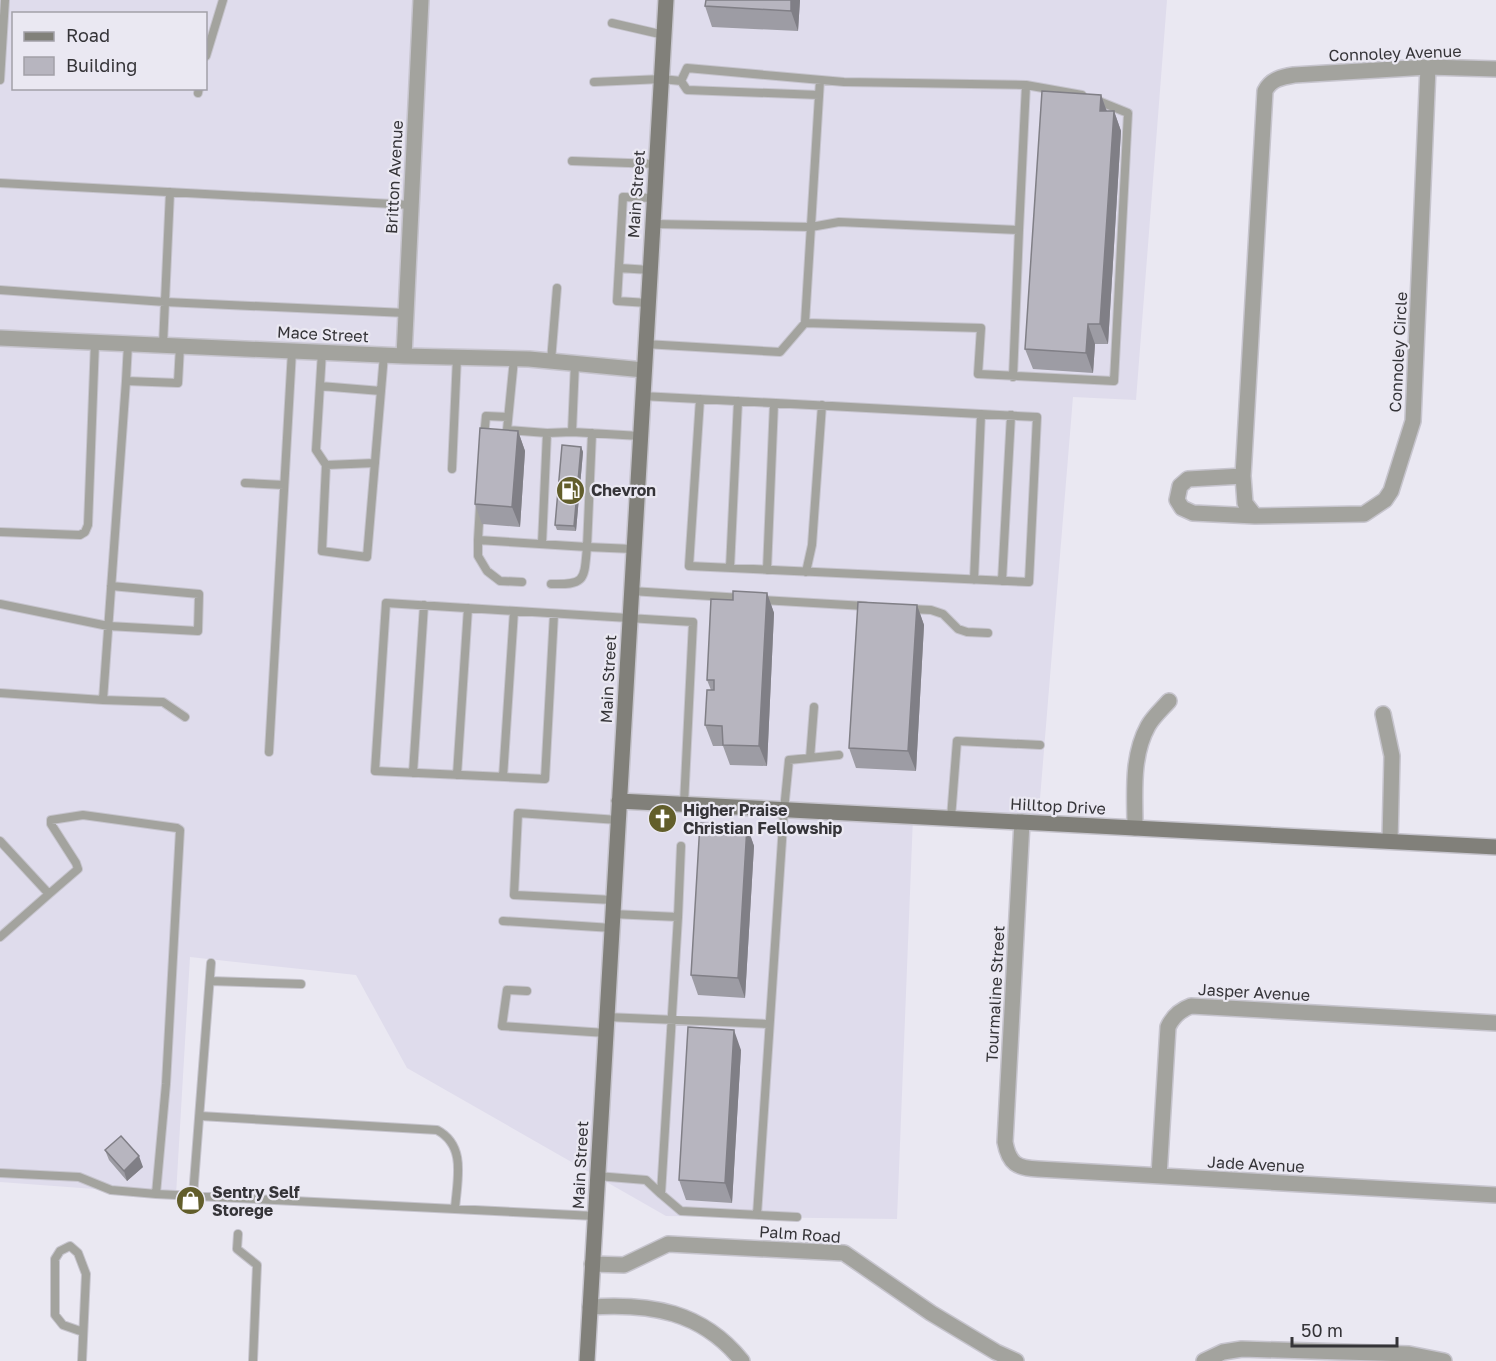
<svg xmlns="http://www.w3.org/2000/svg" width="1496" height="1361" font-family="'Golos Text',sans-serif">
<rect width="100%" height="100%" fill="#eae8f2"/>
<path fill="#dfdcec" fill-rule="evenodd" d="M0,0H1167L1136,400L1073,397L1038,823L913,817L897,1219L666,1216L407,1068L356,975L190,957L176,1195L0,1182ZM14,14H206V88H14Z"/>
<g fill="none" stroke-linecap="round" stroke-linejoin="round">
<defs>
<path id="service" d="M612,23L664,35
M206,56L223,0
M0,80L5,0
M820,80L805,323L981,328L978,374L1114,381L1128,113L1096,100
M681,81L687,68L844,82L1026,85L1082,95
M681,81L687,90L819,95
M594,82L662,79L681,81
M198,93L199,88
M572,161L656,164
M0,183L411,205
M653,224L811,227L839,222L1019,230L1026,85
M619,268L650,270
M0,290L165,302L406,313
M648,303L617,301L623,197L654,198
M128,344L126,381L178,383L180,346
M645,344L780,352L805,323
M163,345L170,192
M322,352L316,450L326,465L322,551L367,557L384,355
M514,359L507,430L547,433
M551,361L557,288
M575,363L572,432L640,436
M1013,377L1019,230
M126,381L103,700L163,702L185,717
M320,386L381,391
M642,396L1037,417L1029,582L689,566L700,399
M592,433L587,547L633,549
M484,437L486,416L508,417
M326,465L375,463
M452,469L457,357
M245,483L284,485
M480,506L478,540L587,547C584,580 586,585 551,584
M0,532L80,535L85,532L88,525L95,342
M478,540V556L487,571L500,581L522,582
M542,544L547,433L572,432
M730,568L738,401
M767,570L774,403
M806,572L812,545L822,405
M974,580L981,414
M1002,581L1011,415
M631,591L742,598
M760,600L865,606
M0,604L108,626L198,631L199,594L111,586
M910,609L931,610L943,614L958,629L967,632L988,633
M554,614L545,779L375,771L386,603L693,622L684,804
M0,693L103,700
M269,752L292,351
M810,758L814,707
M413,773L424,605
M457,775L468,608
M503,777L514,611
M951,818L957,741L1040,745
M0,841L49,894L78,869L76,863L51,824V820L83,815L177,828L180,830L166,1084L156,1194
M613,900L514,895L518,813L618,820
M612,914L678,917L681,846
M503,921L612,928
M0,937L49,894
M210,981L301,984
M527,991L507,990L502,1026L606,1033
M606,1017L769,1024
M200,1116L437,1130C467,1146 457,1180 455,1209
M0,1173L79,1177L111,1190L156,1194L595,1216
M597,1176L646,1180L661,1194L678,917
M661,1194L681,1211L797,1217
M193,1196L211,963
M757,1215L784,810L789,760L839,755
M238,1234L237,1249L257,1265L253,1361
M82,1361L86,1274L78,1253L70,1246L60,1251L55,1259V1315L63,1325L83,1332"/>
<path id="minor" d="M1428,67L1413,421L1391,491L1385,500L1364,514L1255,516L1245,503L1243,476L1265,91C1271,79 1282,77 1294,75L1428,67L1496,69
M0,338L404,356L529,359L644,370
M404,356L421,0
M1243,476L1188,479L1180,486L1177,500L1182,508L1193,513L1255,516
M1383,714L1392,756L1390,841
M1022,822L1005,1142C1009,1164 1017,1168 1038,1169L1496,1195
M1135,828C1135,794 1131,757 1148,726C1153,717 1162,709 1169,701
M1159,1176L1168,1027C1173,1016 1180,1010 1191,1006L1496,1023
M592,1264L624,1265L668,1244L844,1253L931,1313L996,1352L1016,1361
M590,1307C650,1303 702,1311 742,1361
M1204,1361L1223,1352L1242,1349L1409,1354L1444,1361"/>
<path id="secondary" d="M619,801L1496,847
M587,1361L666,0"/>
</defs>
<use href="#service" stroke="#c6c4cd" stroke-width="10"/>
<use href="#minor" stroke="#c6c4cd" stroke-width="18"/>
<use href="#secondary" stroke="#c6c4cd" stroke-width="18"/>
<use href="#service" stroke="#a3a39e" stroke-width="8"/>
<use href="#minor" stroke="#a3a39e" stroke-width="15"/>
<use href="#secondary" stroke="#81807a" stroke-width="15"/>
</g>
<path fill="#9d9ca4" d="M800,0L798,31L712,27L705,6Z
M1101,95L1107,111H1114L1121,131L1108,344H1095L1093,373L1033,369L1025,349Z
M518,431L525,451L520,527L482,524L475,504Z
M581,447L583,452L576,531L557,530L555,525Z
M767,593L774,613L767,766L730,765L723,746H713L705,725L711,690L707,680L733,600Z
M917,605L924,625L916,771L856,768L849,748Z
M747,826L754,846L745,998L698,995L691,975Z
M741,1050L732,1203L686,1200L679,1180Z
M105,1150L143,1167L127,1181L109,1160Z"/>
<path fill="#807f86" d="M791,0H800L798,31L791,11Z
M1101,95L1108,115L1100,111Z
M1114,111L1121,131L1108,344L1100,324Z
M1088,324L1095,344L1093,373L1086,353Z
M518,431L525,451L520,527L512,507Z
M581,447L583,452L576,531L574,526Z
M767,593L774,613L767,766L759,746Z
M917,605L924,625L916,771L908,751Z
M747,826L754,846L745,998L738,978Z
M734,1030L741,1050L732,1203L725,1183Z
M139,1156L143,1167L127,1181L124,1171Z"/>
<path fill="#b7b5bf" stroke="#807f86" stroke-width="1.5" d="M706,0H791V11L705,6Z
M1042,91L1101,95L1100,111H1114L1100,324H1088L1086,353L1025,349Z
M480,428L518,431L512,507L475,504Z
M562,445L581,447L574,526L555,525Z
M733,591L767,593L759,746L723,745L722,726L705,725L707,690H714V680H707L711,599L733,600Z
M858,602L917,605L908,751L849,748Z
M700,823L747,826L738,978L691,975Z
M688,1027L734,1030L725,1183L679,1180Z
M121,1136L139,1156L124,1171L105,1150Z"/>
<defs>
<symbol id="fuel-disc" viewBox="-11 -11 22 22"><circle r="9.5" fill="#625e2b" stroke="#eae8f2"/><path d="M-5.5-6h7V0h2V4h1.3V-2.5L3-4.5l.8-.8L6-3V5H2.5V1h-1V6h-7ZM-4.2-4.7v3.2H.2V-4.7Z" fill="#fff"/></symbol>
<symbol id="church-disc" viewBox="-11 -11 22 22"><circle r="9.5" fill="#625e2b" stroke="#eae8f2"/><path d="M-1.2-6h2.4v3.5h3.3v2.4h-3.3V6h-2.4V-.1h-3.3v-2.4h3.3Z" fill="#fff"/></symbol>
<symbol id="shop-disc" viewBox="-11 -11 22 22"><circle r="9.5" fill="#625e2b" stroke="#eae8f2"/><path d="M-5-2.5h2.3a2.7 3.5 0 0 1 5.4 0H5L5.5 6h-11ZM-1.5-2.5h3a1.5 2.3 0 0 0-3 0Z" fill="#fff"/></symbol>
</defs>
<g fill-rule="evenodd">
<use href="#fuel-disc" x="554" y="474" width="33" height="33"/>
<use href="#church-disc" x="646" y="802" width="33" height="33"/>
<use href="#shop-disc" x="174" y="1184" width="33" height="33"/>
</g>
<g text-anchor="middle" stroke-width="4.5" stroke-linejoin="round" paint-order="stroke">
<g font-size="16" fill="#353438" stroke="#eae8f2">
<text transform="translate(1395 53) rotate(-2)" y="6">Connoley Avenue</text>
<text transform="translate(394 177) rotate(-87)" y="6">Britton Avenue</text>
<text transform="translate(636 194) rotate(-86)" y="6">Main Street</text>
<text transform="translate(323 334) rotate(3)" y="6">Mace Street</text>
<text transform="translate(1398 352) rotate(-87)" y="6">Connoley Circle</text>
<text transform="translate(608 679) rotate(-87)" y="6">Main Street</text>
<text transform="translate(1058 806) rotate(3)" y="6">Hilltop Drive</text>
<text transform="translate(1254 992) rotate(3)" y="6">Jasper Avenue</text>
<text transform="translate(995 994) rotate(-87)" y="6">Tourmaline Street</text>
<text transform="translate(1256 1164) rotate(3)" y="6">Jade Avenue</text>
<text transform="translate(580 1165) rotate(-87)" y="6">Main Street</text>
<text transform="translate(800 1234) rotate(4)" y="6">Palm Road</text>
</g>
<g font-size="16" font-weight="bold" fill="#353438" stroke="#eae8f2" text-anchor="start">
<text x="591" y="496">Chevron</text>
<text x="683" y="816">Higher Praise<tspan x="683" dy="18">Christian Fellowship</tspan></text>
<text x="212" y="1198">Sentry Self<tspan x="212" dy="18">Storege</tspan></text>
</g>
</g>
<rect x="12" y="12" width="195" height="78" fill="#eae8f2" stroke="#a2a0a8" stroke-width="1.5"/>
<rect x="24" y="32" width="30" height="9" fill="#81807a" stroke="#a2a0a8" stroke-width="1.5"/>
<text x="66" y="42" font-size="18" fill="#353438">Road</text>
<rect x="24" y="57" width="30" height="18" fill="#b7b5bf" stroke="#a2a0a8" stroke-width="1.5"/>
<text x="66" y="72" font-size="18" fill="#353438">Building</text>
<path d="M1292 1337v9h105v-9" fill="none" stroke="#353438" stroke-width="3"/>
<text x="1301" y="1337" font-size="18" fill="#353438" stroke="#eae8f2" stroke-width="4.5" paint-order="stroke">50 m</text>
</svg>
